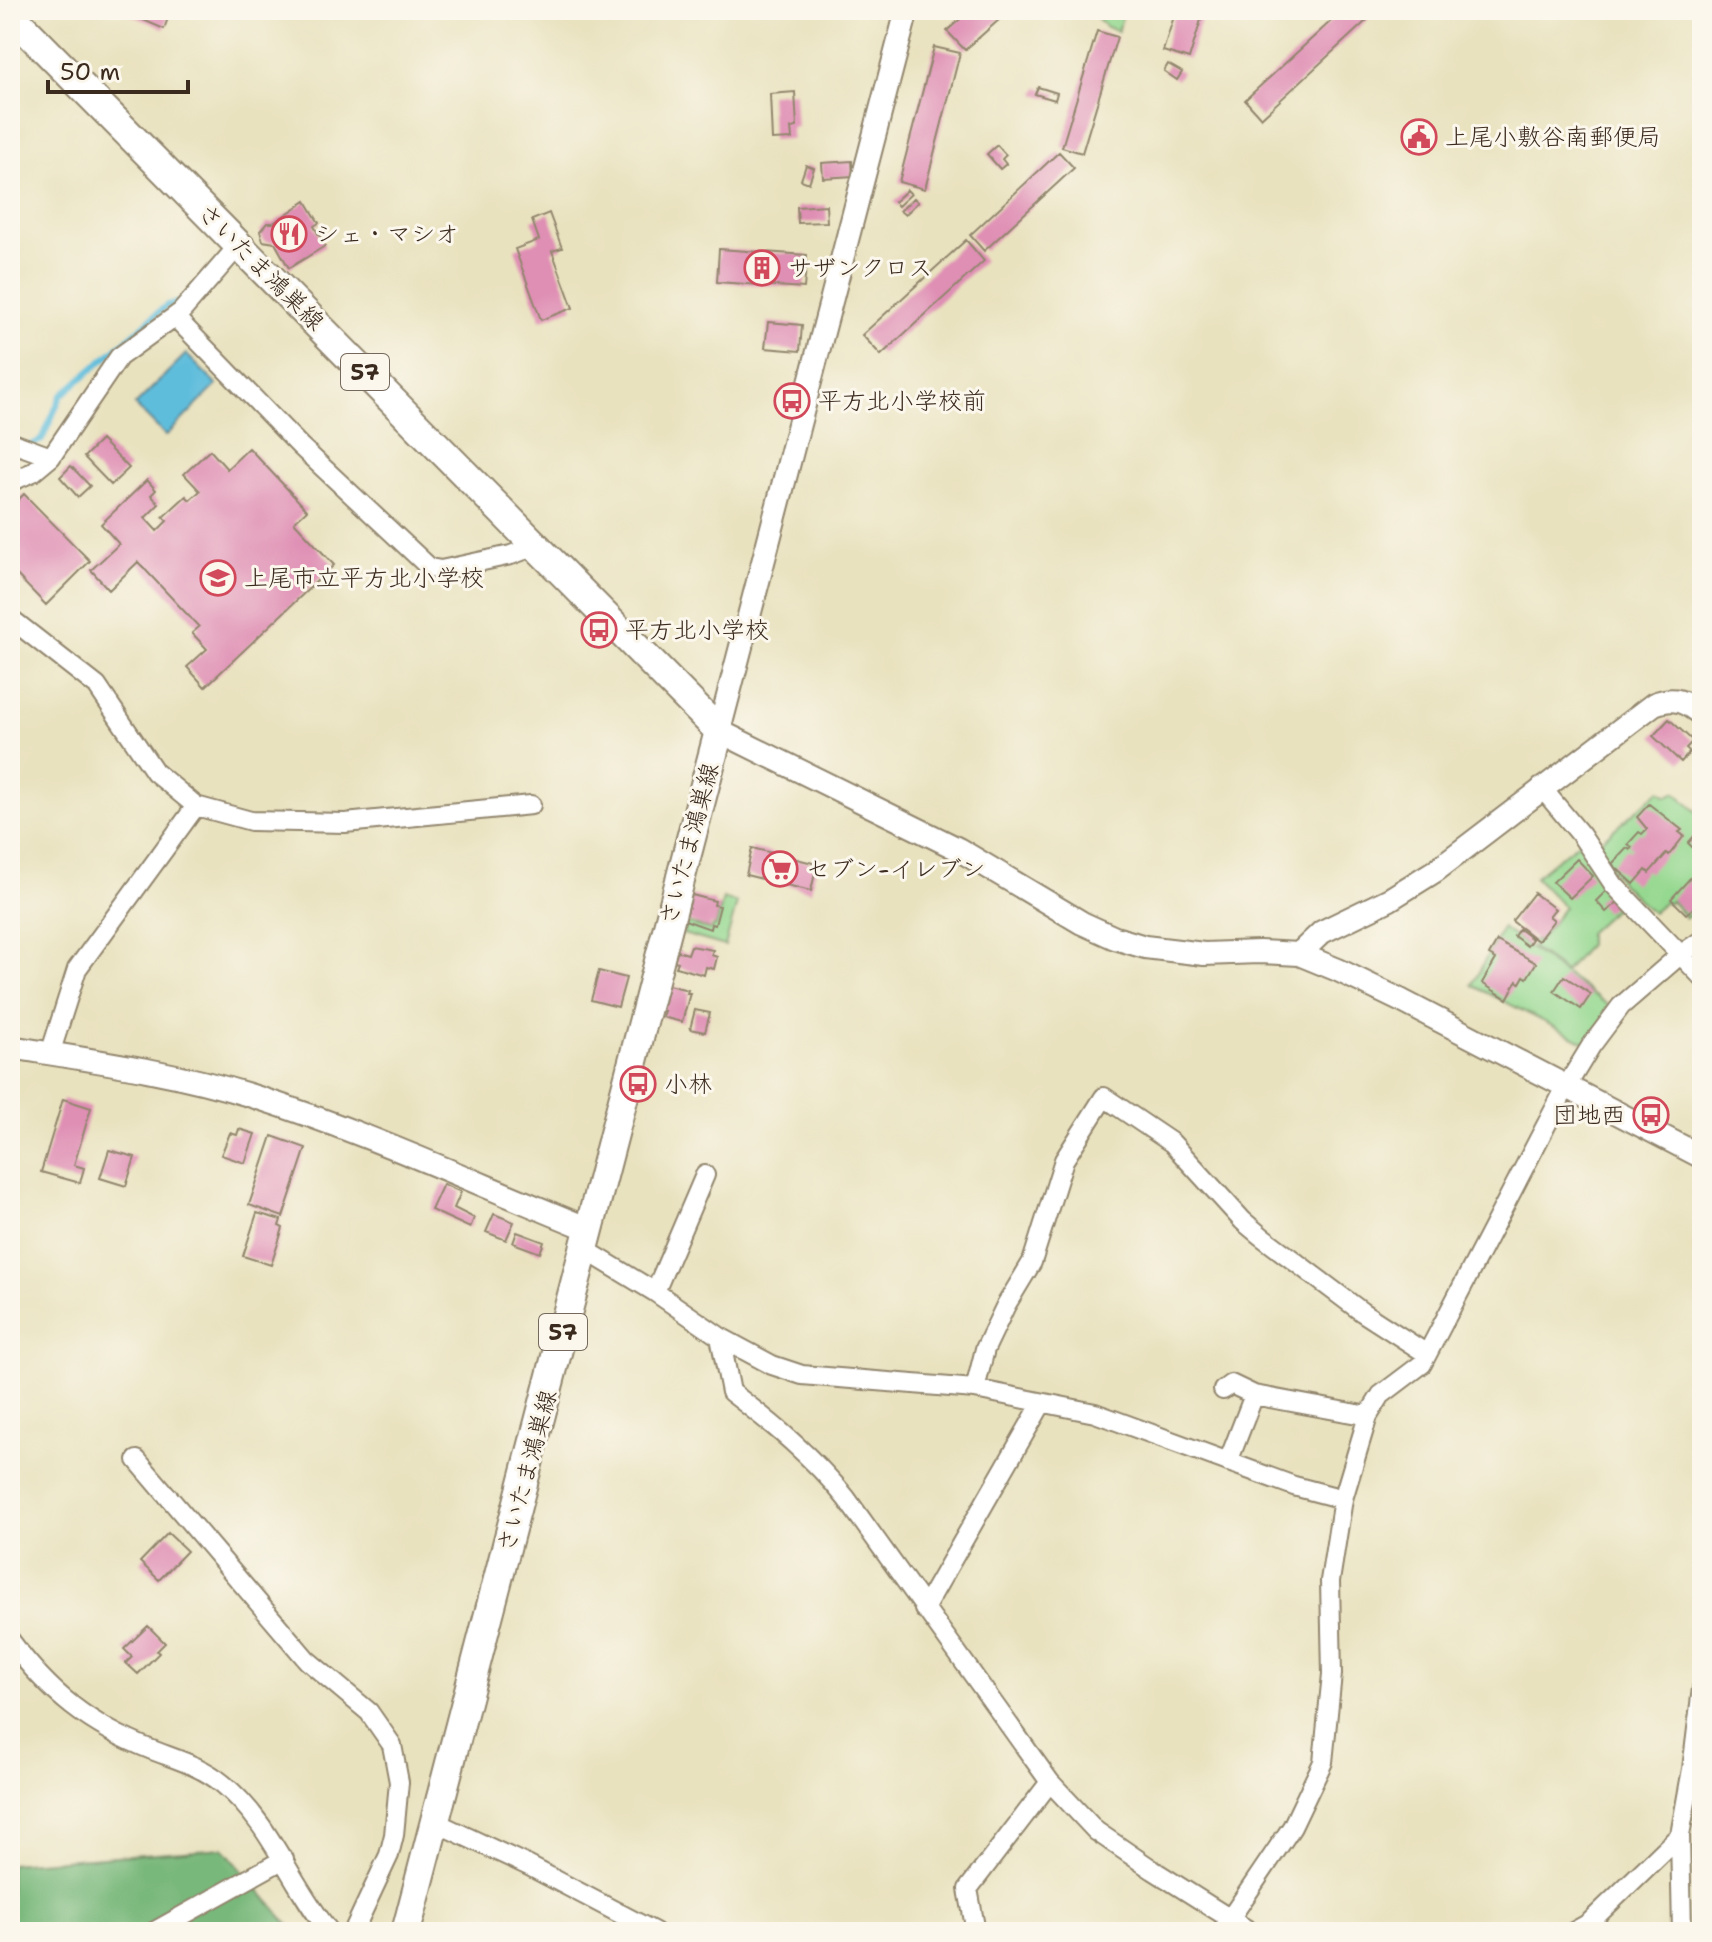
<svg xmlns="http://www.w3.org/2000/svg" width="1712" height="1942" font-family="'Shantell Sans','Klee One',sans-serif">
<rect width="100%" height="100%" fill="#fbf7ec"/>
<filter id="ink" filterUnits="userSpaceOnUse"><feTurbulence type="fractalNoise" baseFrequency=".0125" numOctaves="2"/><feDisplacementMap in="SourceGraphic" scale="16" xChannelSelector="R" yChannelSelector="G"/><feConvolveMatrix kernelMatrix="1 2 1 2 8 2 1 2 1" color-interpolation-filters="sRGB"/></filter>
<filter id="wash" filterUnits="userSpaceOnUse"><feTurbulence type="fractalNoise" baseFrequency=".006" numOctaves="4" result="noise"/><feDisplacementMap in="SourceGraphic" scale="32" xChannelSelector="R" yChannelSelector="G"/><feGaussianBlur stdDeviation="1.8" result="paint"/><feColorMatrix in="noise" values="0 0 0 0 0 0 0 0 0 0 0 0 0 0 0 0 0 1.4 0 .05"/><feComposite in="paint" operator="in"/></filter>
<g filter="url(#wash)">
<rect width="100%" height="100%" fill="#e9e2bf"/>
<path fill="#95d890" stroke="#688157" stroke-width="2" d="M1090,10H1124L1118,31L1106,27Z
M1660,790L1667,796L1675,792L1702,817V825L1699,828L1702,831V912L1698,908L1686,918L1671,901L1668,904L1665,902L1652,913L1623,885L1596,845Z
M1580,841L1622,902L1588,933V945L1565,972L1531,947L1535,940L1538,942L1564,907L1535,877Z
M723,899L737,903L725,946L683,934L686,923L712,930L713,926H716Z
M1502,928L1612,1008L1586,1043L1472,985Z"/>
<path fill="#78b87a" stroke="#5a714c" stroke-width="2" d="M223,1848L295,1932H10V1864Z"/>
<path fill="#5ebddc" stroke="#4c747d" stroke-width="2" d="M186,354L217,385L166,436L135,405Z"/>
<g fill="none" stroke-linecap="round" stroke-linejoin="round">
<path stroke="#5ebddc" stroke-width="6" d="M31,445L42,440L61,396L167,305L184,302"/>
</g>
<g id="blocks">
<path fill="#df8eb4" d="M120,10H171L164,29Z
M970,10H1010L965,50L947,31Z
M1176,10H1204L1189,59L1163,51Z
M1343,10H1378L1261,118L1245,100Z
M1097,31L1117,37L1082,153L1062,147Z
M934,47L960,53L925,189L899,182Z
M1168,64L1182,72L1177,80L1164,71Z
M1038,87L1057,93L1055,100L1035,94Z
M795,92L797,127L791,128L792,139L772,140L770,94Z
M997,145L1006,155L1002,159L1006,164L1000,169L987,154Z
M1059,152L1074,168L984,251L970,235Z
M852,161L853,176L823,178L822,163Z
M806,165L814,168L809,183L801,180Z
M907,190L911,194L898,206L894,202Z
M914,198L918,202L905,215L900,211Z
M306,201L319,223L314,226L325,246L289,268L275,243L263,241L260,231L267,223H273Z
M826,205L827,222L798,223L797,207Z
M549,213L562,248L552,251L573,308L541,320L515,249L539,240L532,220Z
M966,240L984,261L881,355L862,335Z
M719,249L807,255L804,288L717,282Z
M768,322L802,325L800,351L765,348Z
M101,440L129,468L111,485L84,457Z
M249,448L307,510L294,522L334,565L205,687L187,667L207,649L192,633L199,627L138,562L109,590L91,570L119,544L101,524L147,480L156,490L151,495L159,504L145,518L157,531L167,521L163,517L186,496L190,500L200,491L184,474L210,450L227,469Z
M71,466L90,486L78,497L60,477Z
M24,494L90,561L46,605L10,568V508Z
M1669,719L1693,741L1686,748L1690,752L1681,762L1653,736Z
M1649,804L1682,830L1679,832L1684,836L1669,855L1667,853L1649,873L1646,870L1634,884L1612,864L1627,848L1630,850L1632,847L1628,844L1639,832L1642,834L1647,829L1637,817Z
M1699,831L1702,834V857L1688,843Z
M752,848L817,864L811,891L746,875Z
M1577,859L1593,876L1570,898L1553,882Z
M1702,865V901L1686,914L1671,899Z
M1607,890L1618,902L1606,912L1596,901Z
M1534,893L1555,909L1549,916L1554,920L1538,941L1512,921Z
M692,895L715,901L714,905L720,906L715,925L711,924L710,929L685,920Z
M1519,929L1532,939L1527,946L1514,936Z
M1497,941L1536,963L1527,978L1524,976L1520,983L1517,981L1507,999L1482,983L1496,959L1489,955Z
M691,946L713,950L711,955L717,957L714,969L706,967L704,975L676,967L678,962L674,961L677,951L688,954Z
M599,971L626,978L618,1007L591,1000Z
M1564,976L1591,994L1581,1009L1554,991Z
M668,985L688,990L687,993H690L682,1022L662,1017L664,1011H662Z
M695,1010L710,1013L705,1032L690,1029Z
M63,1099L91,1108L74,1165L84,1168L80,1183L41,1172Z
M239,1129L255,1134L245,1163L221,1155L230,1133L237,1135Z
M272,1136L306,1148L283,1217L249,1205Z
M109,1150L135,1157L126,1186L100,1178Z
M443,1184L461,1192L454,1208L474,1218L470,1228L431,1210Z
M257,1213L281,1220L279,1226L283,1228L271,1265L243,1256Z
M494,1214L514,1222L506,1240L486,1232Z
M517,1232L544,1242L540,1253L513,1243Z
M168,1533L187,1551L159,1580L140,1562Z
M148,1626L165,1643L157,1651L159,1653L138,1674L126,1663L132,1657L124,1649Z"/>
</g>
</g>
<g filter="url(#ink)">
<use href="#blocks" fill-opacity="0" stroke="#92866e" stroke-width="2"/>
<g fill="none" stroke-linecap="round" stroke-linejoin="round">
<defs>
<path id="minor" d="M175,317L300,446L430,568L441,570L511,555L535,546
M10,442L51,457
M10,482L33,472L51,457L119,357L181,312L239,245
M10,618L97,686L155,772L196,806L251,821L345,823L531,805
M1541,787L1581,835L1614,885L1702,977
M50,1054L77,969L196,806
M584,1249L655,1292L720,1337L772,1365L802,1375L975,1389L1095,1413L1294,1486L1343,1499
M655,1292L705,1175
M720,1337L731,1392C773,1424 813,1457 846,1498L1050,1782L1096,1831L1153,1870L1251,1932
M975,1389L985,1349L1006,1305L1032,1262L1064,1160L1104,1097L1172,1143L1243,1221L1261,1236L1362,1312L1427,1354
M1223,1390L1231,1384L1254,1395L1368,1416
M137,1460L307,1660L369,1712L392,1745L399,1782L394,1835L389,1855L353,1932
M1228,1462L1254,1395
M924,1609L1042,1403
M10,1640C49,1693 90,1726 152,1750C178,1760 201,1766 223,1784C272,1824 290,1884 330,1932
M435,1822L529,1866L655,1932
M153,1932L284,1859
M976,1932L968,1889L1050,1782
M1221,1932L1292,1827L1323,1762L1332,1674L1330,1581L1343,1499L1368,1416L1381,1395L1422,1364L1566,1087L1591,1046L1621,1006L1680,955L1702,940
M1573,1932L1589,1923L1680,1835
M1682,1932L1680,1835L1692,1769L1702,1688"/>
<path id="tertiary" d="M907,10L719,731L958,849L1082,923L1115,938L1145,947L1204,954L1259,952L1299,954L1338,970L1402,1001L1702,1157
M1299,954L1322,932L1390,899L1435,871L1654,704C1674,696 1685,701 1702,715
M10,1047C90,1060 172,1071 249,1095C364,1131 477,1184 589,1229"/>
<path id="primary" d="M10,14L719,731L406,1932"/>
</defs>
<use href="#minor" stroke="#92866e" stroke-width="22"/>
<use href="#tertiary" stroke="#92866e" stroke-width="26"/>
<use href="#primary" stroke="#92866e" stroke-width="32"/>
<use href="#minor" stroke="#fff" stroke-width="18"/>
<use href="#tertiary" stroke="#fff" stroke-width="22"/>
<use href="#primary" stroke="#fff" stroke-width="28"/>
</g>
</g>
<defs>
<symbol id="civic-ring" viewBox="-11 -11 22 22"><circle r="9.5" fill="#fbf7ec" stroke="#d1495b" stroke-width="1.5"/><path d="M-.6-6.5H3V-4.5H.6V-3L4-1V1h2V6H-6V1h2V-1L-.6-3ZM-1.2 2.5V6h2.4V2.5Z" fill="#d1495b"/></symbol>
<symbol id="restaurant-ring" viewBox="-11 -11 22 22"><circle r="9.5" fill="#fbf7ec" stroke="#d1495b" stroke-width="1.5"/><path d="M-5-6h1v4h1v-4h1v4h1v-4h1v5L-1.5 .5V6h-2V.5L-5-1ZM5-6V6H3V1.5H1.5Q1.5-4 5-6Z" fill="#d1495b"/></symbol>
<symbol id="building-ring" viewBox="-11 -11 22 22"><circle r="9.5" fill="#fbf7ec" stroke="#d1495b" stroke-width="1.5"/><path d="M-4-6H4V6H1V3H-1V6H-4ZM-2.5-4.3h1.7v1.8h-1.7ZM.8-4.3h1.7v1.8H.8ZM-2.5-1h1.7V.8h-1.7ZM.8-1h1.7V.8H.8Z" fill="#d1495b"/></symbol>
<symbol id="bus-ring" viewBox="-11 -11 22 22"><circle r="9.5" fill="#fbf7ec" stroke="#d1495b" stroke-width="1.5"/><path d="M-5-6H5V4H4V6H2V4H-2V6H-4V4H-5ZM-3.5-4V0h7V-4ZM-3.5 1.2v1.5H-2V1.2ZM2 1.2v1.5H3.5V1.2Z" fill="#d1495b"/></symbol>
<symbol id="school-ring" viewBox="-11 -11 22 22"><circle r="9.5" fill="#fbf7ec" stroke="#d1495b" stroke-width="1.5"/><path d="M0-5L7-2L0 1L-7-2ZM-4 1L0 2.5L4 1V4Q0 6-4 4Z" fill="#d1495b"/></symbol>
<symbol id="supermarket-ring" viewBox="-11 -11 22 22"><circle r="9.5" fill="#fbf7ec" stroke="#d1495b" stroke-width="1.5"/><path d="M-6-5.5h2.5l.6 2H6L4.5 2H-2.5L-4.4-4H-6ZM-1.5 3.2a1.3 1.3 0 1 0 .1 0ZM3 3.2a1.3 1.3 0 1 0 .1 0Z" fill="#d1495b"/></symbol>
</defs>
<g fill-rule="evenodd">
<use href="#civic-ring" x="1399" y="117" width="40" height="40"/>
<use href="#restaurant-ring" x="269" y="214" width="40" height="40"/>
<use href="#building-ring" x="742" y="248" width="40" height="40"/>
<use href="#bus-ring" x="772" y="381" width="40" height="40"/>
<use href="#school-ring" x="198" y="558" width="40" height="40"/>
<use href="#bus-ring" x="579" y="610" width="40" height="40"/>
<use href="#supermarket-ring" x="760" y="849" width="40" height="40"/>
<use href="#bus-ring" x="618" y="1064" width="40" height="40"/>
<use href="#bus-ring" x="1631" y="1095" width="40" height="40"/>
</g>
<g text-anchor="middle" stroke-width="6" stroke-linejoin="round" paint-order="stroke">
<g fill="#fbf7ec" stroke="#75685c" stroke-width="2">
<rect x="341" y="354" width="48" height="36" rx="6"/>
<rect x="539" y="1314" width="48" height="36" rx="6"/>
</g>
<g font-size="22" font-weight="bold" fill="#3b2a1e">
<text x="365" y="380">57</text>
<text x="563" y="1340">57</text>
</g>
<g font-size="24" fill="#3b2a1e" stroke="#fbf7ec" text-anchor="start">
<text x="1445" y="145">上尾小敷谷南郵便局</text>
<text x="315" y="242">シェ・マシオ</text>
<text x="788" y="276">サザンクロス</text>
<text x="818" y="409">平方北小学校前</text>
<text x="244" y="586">上尾市立平方北小学校</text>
<text x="625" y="638">平方北小学校</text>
<text x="806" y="877">セブン-イレブン</text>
<text x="664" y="1092">小林</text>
<text x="1625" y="1123" text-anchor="end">団地西</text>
</g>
<g font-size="24" fill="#3b2a1e" stroke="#fbf7ec">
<text transform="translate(261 267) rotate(45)" y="8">さいたま鴻巣線</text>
<text transform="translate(689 844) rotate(-75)" y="8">さいたま鴻巣線</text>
<text transform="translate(527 1471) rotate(-75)" y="8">さいたま鴻巣線</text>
</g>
</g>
<rect width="1712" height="1942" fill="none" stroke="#fbf7ec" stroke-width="40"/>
<path d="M48 80v12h140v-12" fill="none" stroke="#3b2a1e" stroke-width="4"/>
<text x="60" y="80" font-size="24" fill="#3b2a1e" stroke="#fbf7ec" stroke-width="6" paint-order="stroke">50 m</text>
</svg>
